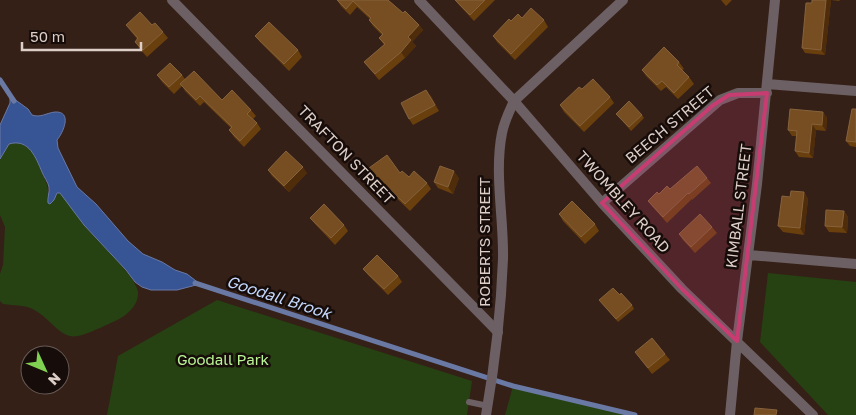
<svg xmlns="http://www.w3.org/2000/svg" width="856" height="415" font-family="'Golos Text',sans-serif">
<rect width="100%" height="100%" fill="#352018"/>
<path fill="#264112" d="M14,142C34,146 35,157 42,173C47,184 50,189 47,200H54L58,193H60C69,203 75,214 83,224C94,238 137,277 138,292C139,306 125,317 113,322C103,326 80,339 70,336C59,334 47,317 36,311C26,304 14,306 3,304L0,301V274L3,265L5,227L0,215V159L9,144Z
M768,273L856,282V415H828L760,342Z
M217,300L472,381L467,415H107L118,356Z
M513,386L624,413L635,415H505Z"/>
<path fill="#375594" stroke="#6979a4" d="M10,96L28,109L32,115C41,118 46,113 55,112C73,111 63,133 57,140L58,148L77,187L96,204L128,241L143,254L162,262L175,270L187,274L200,284L177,290H151L142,287L135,282L126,270L84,225L60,193H57L54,200L50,204L48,203C47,198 50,192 49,187C48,182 44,177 42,172C36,158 29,138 9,144L0,159V125L10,103Z"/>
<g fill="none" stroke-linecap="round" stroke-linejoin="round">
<path stroke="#6979a4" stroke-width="5" d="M0,80L14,101
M195,283L513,386L635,415"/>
<path stroke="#6c6065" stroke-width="6" d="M469,402L488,406"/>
<path stroke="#6c6065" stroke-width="10" d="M172,0L498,332
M623,0L514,101L602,203L682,289L813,415
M767,84L856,91
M602,203L720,100L738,93H767
M749,255L856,264
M730,415L737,341L757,184L775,0"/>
<path stroke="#6c6065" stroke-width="10" d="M419,0L514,101C509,112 504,122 502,133C494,173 504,219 503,259C501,312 495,363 486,415"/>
</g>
<path fill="#6a3f0e" d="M337,0H388L403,13L419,25L423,30L412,42L416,46L405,58L379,80L364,62L384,45L379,38L382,35L373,26L369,20L370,19L357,7L350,15L341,6Z
M455,0H495L474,21L459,5Z
M721,0H732L726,6Z
M812,0H840L839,1L831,0L825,55L805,53L802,48Z
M522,18L544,20L548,27L515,60L497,42L493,36L511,21Z
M126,25H152L163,32L168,38L147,57L139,48L135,42L137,39Z
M255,36L298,50L302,57L289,71L260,42Z
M679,62L684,69L682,70L689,77L694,84L678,99L666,87L661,91L646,76L642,70Z
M157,75H182L185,79L222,100L251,110L256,116L253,119L257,123L261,129L244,147L234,137L229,130L231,128L204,102L200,106L185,91L182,86L174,94L162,82Z
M582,89L610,97L614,103L584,132L564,112L560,105Z
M431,96L439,111L413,125L409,119Z
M856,109V147L850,146L846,141Z
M616,114L642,115L644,118L631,131Z
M827,117L826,131L816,130L813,158L799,157L795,151L797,136H792L788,130Z
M369,168L400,173L427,183L431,189L410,211L382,184L381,185Z
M268,170L307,173L289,192L272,176Z
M459,178L453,194L438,188L434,182Z
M707,178L711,183L692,200V199L667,223L652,206L648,201L659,194L670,189Z
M804,192L808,199L804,235L783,232L778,226L790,197Z
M844,211L848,217L847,233L829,232L825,226Z
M559,214L595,224L599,231L585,244L563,221Z
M310,218L344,225L348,231L335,245L315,224Z
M712,227L717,233L695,253L683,240L679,234Z
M363,269L398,276L402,282L388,295L368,275Z
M620,295L632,305L634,309L618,322L599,300Z
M635,352L665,354L670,360L652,374Z"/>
<path fill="#4f2c0a" d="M826,0H831L825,55L821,50Z
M419,25L423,30L412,42L416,46L405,58L401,52L408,37Z
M426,90L431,96L439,111L435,105Z
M823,112L827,117L826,131L822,125Z
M812,124L816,130L813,158L809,153Z
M303,167L307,173L289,192L284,186Z
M454,171L459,178L453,194L448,187Z
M804,192L808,199L804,235L800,228Z
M844,211L848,217L847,233L842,227Z"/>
<path fill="#764e22" stroke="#86623c" d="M337,0H388L403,13L405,11L419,25L408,37L411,40L401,52L375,74L364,62L385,44L379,38L383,34L369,20L371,18L353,1L346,9Z
M455,0H485L470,15Z
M812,0H826L821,50L802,48L806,3H812Z
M531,8L544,20L511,54L493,36L509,19L511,21L518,14L522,18Z
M140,12L152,25L155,23L163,32L143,50L135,42L138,38L126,25Z
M269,22L298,50L284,64L255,36Z
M664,47L679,62L677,65L689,77L674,93L662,81L657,85L642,70Z
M170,63L182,75L169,87L157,75Z
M194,71L222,100L232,90L251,110L247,114L257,123L240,141L229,130L232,127L200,96L196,100L180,84Z
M593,79L610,97L580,126L560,105L579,87L582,89Z
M426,90L435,105L409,119L401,103Z
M629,101L642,115L629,127L616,114Z
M790,109L823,112L822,125L812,124L809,153L795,151L797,131L788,130Z
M852,109H856V142L846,141Z
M286,151L303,167L284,186L268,170Z
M387,155L400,173L402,171L409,177L414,171L427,183L405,204L378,178L377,179L369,168Z
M440,166L454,171L448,187L434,182Z
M697,166L707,178L689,194L688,193L663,217L648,201L657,192L659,194L667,186L670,189Z
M791,191L804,192L800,228L778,226L782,196L790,197Z
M572,201L595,224L581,237L559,214Z
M324,204L344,225L331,238L310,218Z
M826,210L844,211L842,227L825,226Z
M700,214L712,227L691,247L679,234Z
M377,255L398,276L384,289L363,269Z
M613,288L620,295L621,293L632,305L616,319L599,300Z
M652,338L665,354L648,368L635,352Z
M755,408L777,410L776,415H754Z"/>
<path fill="#c73c71" fill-opacity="0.2" stroke="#c73c71" stroke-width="4" stroke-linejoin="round" d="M767,93L737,341L682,289L602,203L712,106L729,95Z"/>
<g text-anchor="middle" stroke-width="5" stroke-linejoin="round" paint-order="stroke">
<g font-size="15" fill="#ddcec8" stroke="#160c09">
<text transform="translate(670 125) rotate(-40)" y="5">BEECH STREET</text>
<text transform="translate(346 155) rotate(46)" y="5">TRAFTON STREET</text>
<text transform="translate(623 202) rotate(48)" y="5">TWOMBLEY ROAD</text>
<text transform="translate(739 206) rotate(-83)" y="5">KIMBALL STREET</text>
<text transform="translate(485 242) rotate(-90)" y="5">ROBERTS STREET</text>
</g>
<g font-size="15" fill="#b9f595" stroke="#160c09">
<text x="223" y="365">Goodall Park</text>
</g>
<g font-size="16" font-style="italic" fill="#c4d8fd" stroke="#160c09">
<text transform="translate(279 297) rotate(18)" y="6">Goodall Brook</text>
</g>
</g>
<g transform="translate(45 370) rotate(134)"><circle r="24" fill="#160c09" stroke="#665a55"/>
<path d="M0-4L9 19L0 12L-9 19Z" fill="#80d051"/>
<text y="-8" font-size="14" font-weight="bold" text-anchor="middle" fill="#ddcec8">N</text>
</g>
<path d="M22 42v8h119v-8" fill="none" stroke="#ddcec8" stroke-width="2.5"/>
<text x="30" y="42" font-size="15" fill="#ddcec8" stroke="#160c09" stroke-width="4" paint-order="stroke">50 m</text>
</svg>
